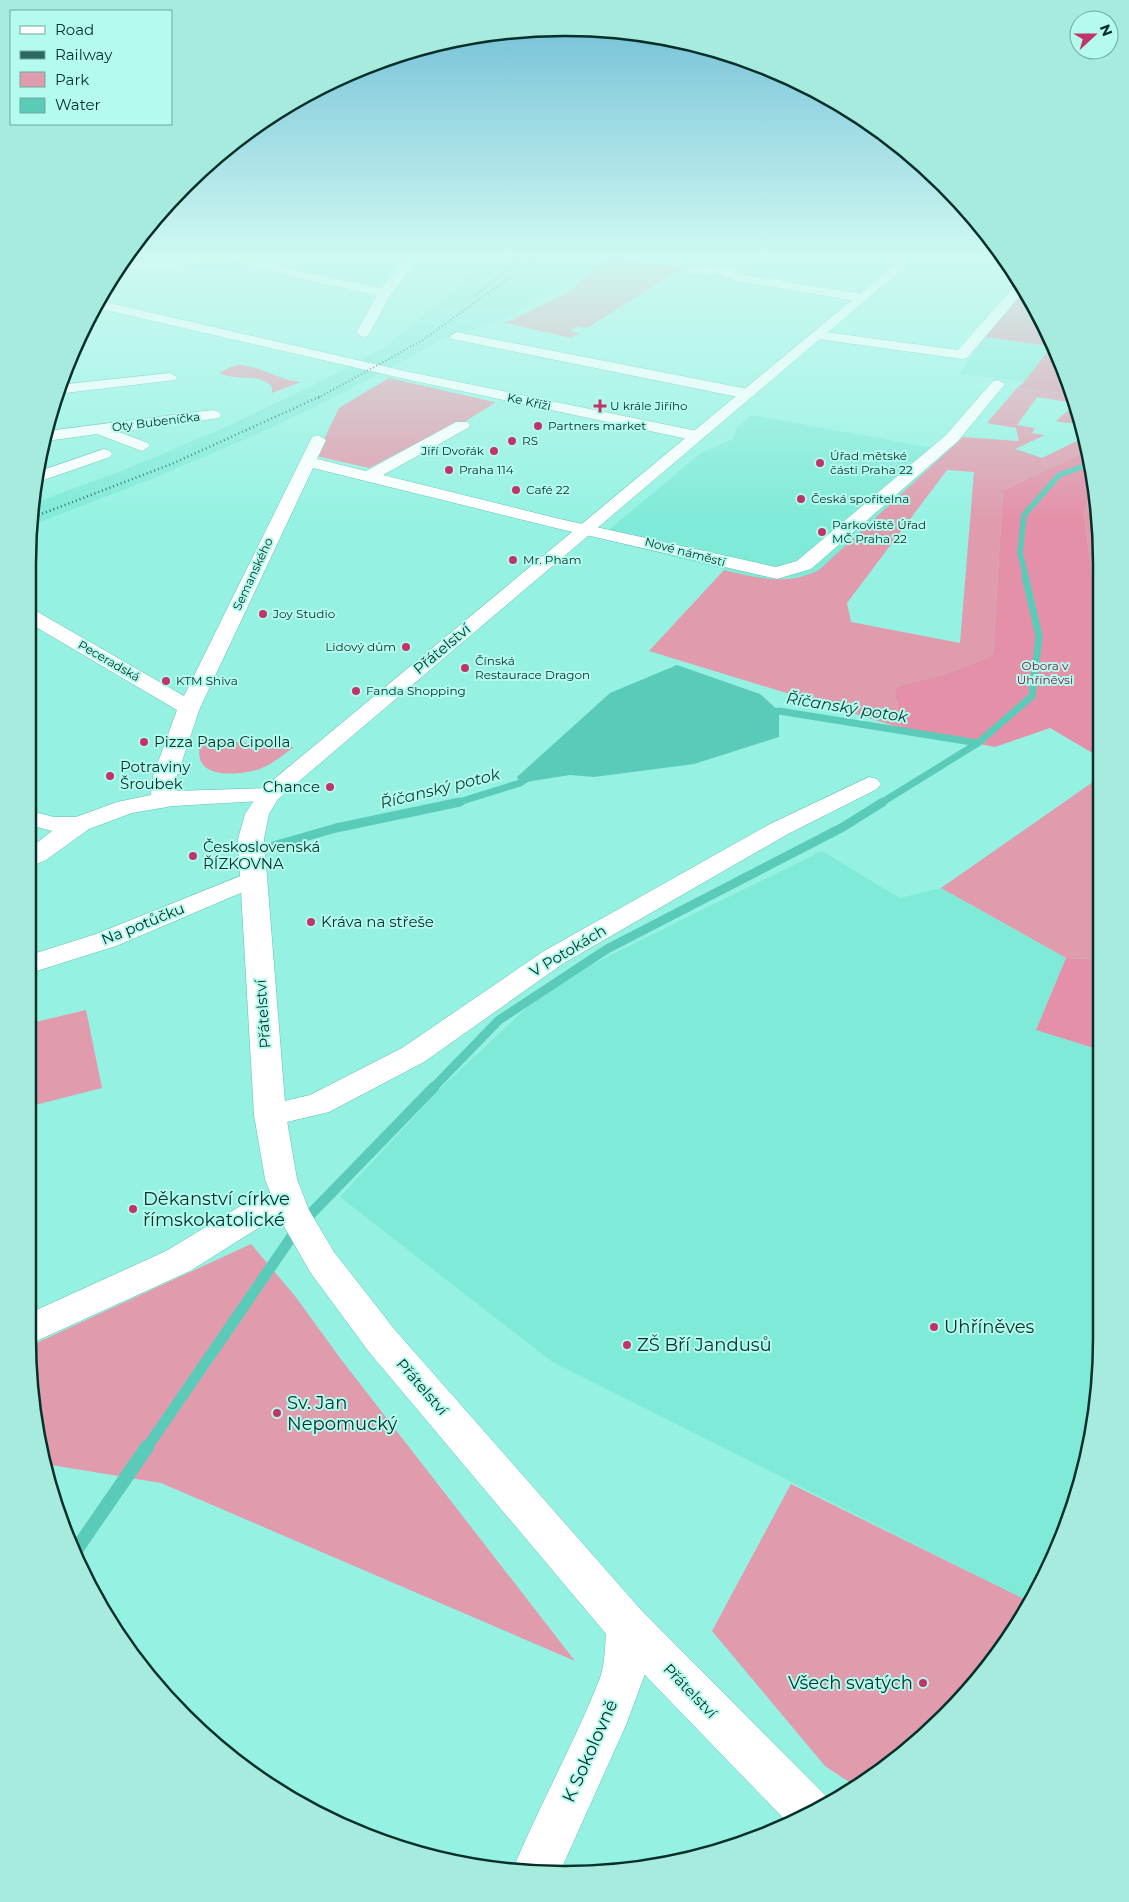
<svg xmlns="http://www.w3.org/2000/svg" width="1129" height="1902" font-family="Montserrat,sans-serif">
<rect width="100%" height="100%" fill="#95f2e2"/>
<path fill="#80ead8" d="M250,255H406L377,287L286,267Z
M494,255H598L584,272L505,319L445,338L343,393L253,436L149,480L29,526L34,503L121,471L224,428L312,386L387,346Z
M985,337L1050,346L1051,347L1024,382L959,374Z
M751,415L949,451L819,570L806,576L766,580L599,538L701,453L733,439L736,428Z
M822,851L900,898L941,888L1066,958L1036,1030L1100,1050V1373L1073,1510L1028,1601L551,1361L340,1197L438,1091L552,984Z"/>
<path fill="#e09bad" fill-rule="evenodd" d="M617,257L682,268L587,328L577,326L570,331L579,333L571,338L502,322L512,320L569,292L606,258Z
M240,365C262,367 279,380 301,382L272,393V387C259,372 236,382 219,373L230,367Z
M389,378L494,402L495,403L459,425L453,424L369,468L316,456L339,408Z
M1017,388L1070,394L1074,403L1037,397L1017,425L1035,428L1032,433L1045,435L1015,449L1042,458L1085,437L1087,451L1003,490L993,655L948,673L894,687L901,728L649,651L724,570C757,578 787,586 819,570L963,437L1019,441L1016,428L987,423ZM947,470L974,472L960,643L851,622L847,603Z
M1075,405L1083,425C1073,422 1067,424 1056,421Z
M1093,487L1100,529V641L1084,512Z
M200,739L294,747C284,754 274,763 262,768C248,774 204,780 200,758C198,753 200,745 200,739Z
M1100,777V959L1066,958L941,888Z
M86,1010L102,1088L31,1106V1023Z
M251,1244L295,1296L340,1358L575,1661L161,1483L45,1464L32,1408V1345Z
M791,1484L1028,1601L1011,1636L944,1717L891,1764L855,1786L825,1766L712,1631Z"/>
<path fill="#e490a8" d="M1025,290L1050,346L985,337Z
M1051,347L1070,394L1017,388L1024,382Z
M1087,451L1093,487L1084,512L1100,641V755H1096L1050,728L995,747L901,728L894,687L948,673L993,655L1003,490Z
M1066,958L1100,959V1050L1036,1030Z"/>
<path fill="#5bcbb9" d="M677,665L760,694L779,711V737L694,764L594,777L570,775L520,783L517,777L610,693Z"/>
<g fill="none" stroke-linecap="round" stroke-linejoin="round">
<path stroke="#5bcbb9" stroke-width="5.5" d="M1026,577L1020,553L1024,515L1059,475L1090,464"/>
<path stroke="#5bcbb9" stroke-width="7" d="M769,713L779,711L978,743L1032,696L1039,636L1025,576
M456,803L520,783L529,777
M881,803L978,743"/>
<path stroke="#5bcbb9" stroke-width="9" d="M273,846L336,828L460,802
M432,1089L499,1020L607,949L843,827L883,802"/>
<path stroke="#5bcbb9" stroke-width="11" d="M146,1449L299,1226L434,1087"/>
<path stroke="#5bcbb9" stroke-width="14" d="M74,1553L147,1447"/>
<defs>
<path id="minor" d="M221,255H244L298,271L382,288L409,255H421L391,294L368,336L363,337L356,333L377,295L296,278L237,261L115,271L120,264Z
M710,265L739,270L742,274L862,294L869,298L862,302L737,281C728,279 723,274 711,273C702,272 690,278 684,271L690,267Z
M1017,283H1020L1025,290L967,358L962,359L818,339L811,335L818,331L958,350Z
M101,301L405,371L697,431L705,436L697,441L405,379L97,308Z
M457,332L748,389L756,394L748,399L452,339L450,336Z
M170,373L177,377L175,380L56,394L59,385Z
M998,380L1005,384L958,441L811,569L777,579L560,529L313,468L200,708L177,776L175,791L269,788L277,790L281,795L277,800L173,806L132,813L89,829L46,860L30,867V848L52,831L30,825V811L54,817H76L117,802L151,795L153,776L177,710L29,623V609L36,611L184,696L312,437L318,435L326,440L317,459L366,471L456,422H468L470,425L468,428L383,475L560,519L776,567L797,561L946,435L993,381Z
M213,410L219,412L221,415L219,418L119,432L148,443L150,446L142,451L97,434L46,441L48,431Z
M104,449L110,451L112,454L110,457L38,482L40,471Z
M869,777L877,779L881,784L877,789L788,834L564,963L424,1062L329,1112L270,1126L259,1123L254,1115L259,1107L310,1095L402,1048L544,951L770,824Z
M253,871L262,874L266,879L262,884L116,946L30,973V955L96,934Z
M287,1185L299,1188L303,1197L299,1206L268,1222L190,1271L32,1343V1312L166,1251L244,1204Z
M627,1605L642,1611L648,1626V1666L626,1725L559,1874L512,1871C539,1806 574,1744 600,1678C608,1656 602,1634 612,1611Z"/>
<path id="major" d="M906,255H919L278,799L269,814L264,839L286,1115L297,1179L309,1210L334,1252L395,1330L642,1611L827,1797L830,1802L789,1824L612,1641L369,1352L310,1272L281,1221L265,1179L254,1115L238,839L245,814L261,790Z"/>
</defs>
<use href="#minor" stroke="#62beaf" stroke-width="1"/>
<use href="#major" stroke="#62beaf" stroke-width="1"/>
<use href="#minor" fill="#fff" fill-rule="evenodd"/>
<use href="#major" fill="#fff" fill-rule="evenodd"/>
<path stroke="#2e675e" stroke-width="2" stroke-dasharray="1 2.5" stroke-linecap="butt" d="M476,295L526,255
M318,398L423,340L541,255"/>
<path stroke="#2e675e" stroke-width="2.5" stroke-dasharray="1 3" stroke-linecap="butt" d="M31,518L174,463L321,396"/>
</g>
<linearGradient id="sky" x2="0" y2="1"><stop stop-color="#6fbdd5"/><stop offset="0.49" stop-color="#cff9f2"/><stop offset="1" stop-color="#cff9f2" stop-opacity="0"/></linearGradient>
<rect width="1129" height="521" fill="url(#sky)"/>
<g fill="#c0346a" stroke="#b4fbee" stroke-width="2">
<path d="M597.5 398.5h5v5h5v5h-5v5h-5v-5h-5v-5h5z"/>
<circle cx="538" cy="426" r="5"/>
<circle cx="512" cy="441" r="5"/>
<circle cx="494" cy="451" r="5"/>
<circle cx="820" cy="463" r="5"/>
<circle cx="449" cy="470" r="5"/>
<circle cx="516" cy="490" r="5"/>
<circle cx="801" cy="499" r="5"/>
<circle cx="822" cy="532" r="5"/>
<circle cx="513" cy="560" r="5"/>
<circle cx="263" cy="614" r="5"/>
<circle cx="406" cy="647" r="5"/>
<circle cx="465" cy="668" r="5"/>
<circle cx="166" cy="681" r="5"/>
<circle cx="356" cy="691" r="5"/>
<circle cx="144" cy="742" r="5"/>
<circle cx="110" cy="776" r="5"/>
<circle cx="330" cy="787" r="5"/>
<circle cx="193" cy="856" r="5"/>
<circle cx="311" cy="922" r="5"/>
<circle cx="133" cy="1209" r="5"/>
<circle cx="934" cy="1327" r="5"/>
<circle cx="627" cy="1345" r="5"/>
<circle cx="277" cy="1413" r="5"/>
<circle cx="923" cy="1683" r="5"/>
</g>
<g text-anchor="middle" stroke-width="4" stroke-linejoin="round" paint-order="stroke">
<g font-size="12" fill="#05302a" stroke="#b4fbee">
<text transform="translate(529 402) rotate(12)" y="4">Ke Kříži</text>
<text transform="translate(156 422) rotate(-7)" y="4">Oty Bubeníčka</text>
<text transform="translate(685 552) rotate(15)" y="4">Nové náměstí</text>
<text transform="translate(253 574) rotate(-65)" y="4">Semanského</text>
<text transform="translate(109 661) rotate(30)" y="4">Peceradská</text>
</g>
<g font-size="12" fill="#05302a" stroke="#b4fbee" text-anchor="start">
<text x="610" y="410">U krále Jiřího</text>
<text x="548" y="430">Partners market</text>
<text x="522" y="445">RS</text>
<text x="484" y="455" text-anchor="end">Jiří Dvořák</text>
<text x="830" y="460">Úřad mětské<tspan x="830" dy="14">části Praha 22</tspan></text>
<text x="459" y="474">Praha 114</text>
<text x="526" y="494">Café 22</text>
<text x="811" y="503">Česká spořitelna</text>
<text x="832" y="529">Parkoviště Úřad<tspan x="832" dy="14">MČ Praha 22</tspan></text>
<text x="523" y="564">Mr. Pham</text>
<text x="273" y="618">Joy Studio</text>
<text x="396" y="651" text-anchor="end">Lidový dům</text>
<text x="475" y="665">Čínská<tspan x="475" dy="14">Restaurace Dragon</tspan></text>
<text x="176" y="685">KTM Shiva</text>
<text x="366" y="695">Fanda Shopping</text>
</g>
<g font-size="12" fill="#7a173f" stroke="#b4fbee">
<text x="1045" y="670">Obora v<tspan x="1045" dy="14">Uhříněvsi</tspan></text>
</g>
<g font-size="15" fill="#05302a" stroke="#b4fbee">
<text transform="translate(442 649) rotate(-40)" y="5">Přátelství</text>
<text transform="translate(143 924) rotate(-22)" y="5">Na potůčku</text>
<text transform="translate(568 951) rotate(-31)" y="5">V Potokách</text>
<text transform="translate(263 1014) rotate(-94)" y="5">Přátelství</text>
<text transform="translate(422 1387) rotate(49)" y="5">Přátelství</text>
<text transform="translate(690 1691) rotate(46)" y="5">Přátelství</text>
</g>
<g font-size="15" fill="#05302a" stroke="#b4fbee" text-anchor="start">
<text x="154" y="747">Pizza Papa Cipolla</text>
<text x="120" y="772">Potraviny<tspan x="120" dy="17">Šroubek</tspan></text>
<text x="320" y="792" text-anchor="end">Chance</text>
<text x="203" y="852">Československá<tspan x="203" dy="17">ŘÍZKOVNA</tspan></text>
<text x="321" y="927">Kráva na střeše</text>
</g>
<g font-size="16" font-style="italic" fill="#0e423b" stroke="#b4fbee">
<text transform="translate(847 707) rotate(9)" y="6">Říčanský potok</text>
<text transform="translate(440 788) rotate(-14)" y="6">Říčanský potok</text>
</g>
<g font-size="18" fill="#05302a" stroke="#b4fbee" text-anchor="start">
<text x="143" y="1205">Děkanství církve<tspan x="143" dy="21">římskokatolické</tspan></text>
<text x="944" y="1333">Uhříněves</text>
<text x="637" y="1351">ZŠ Bří Jandusů</text>
<text x="287" y="1409">Sv. Jan<tspan x="287" dy="21">Nepomucký</tspan></text>
<text x="913" y="1689" text-anchor="end">Všech svatých</text>
</g>
<g font-size="18" fill="#05302a" stroke="#b4fbee">
<text transform="translate(590 1751) rotate(-66)" y="6">K Sokolovně</text>
</g>
</g>
<path d="M0 0H1129V1902H0ZM564 36H565A528 528 0 0 1 1093 564V1338A528 528 0 0 1 565 1866H564A528 528 0 0 1 36 1338V564A528 528 0 0 1 564 36Z" fill="#a6ebde" fill-rule="evenodd"/>
<path fill="none" stroke="#05302a" stroke-width="2.5" d="M564 36H565A528 528 0 0 1 1093 564V1338A528 528 0 0 1 565 1866H564A528 528 0 0 1 36 1338V564A528 528 0 0 1 564 36Z"/>
<rect x="10" y="10" width="162" height="115" fill="#b4fbee" stroke="#6eaaa0"/>
<rect x="20" y="26" width="25" height="8" fill="#ffffff" stroke="#6eaaa0"/>
<text x="55" y="35" font-size="15" fill="#05302a">Road</text>
<rect x="20" y="51" width="25" height="8" fill="#2e675e" stroke="#6eaaa0"/>
<text x="55" y="60" font-size="15" fill="#05302a">Railway</text>
<rect x="20" y="72" width="25" height="15" fill="#e09bad" stroke="#6eaaa0"/>
<text x="55" y="85" font-size="15" fill="#05302a">Park</text>
<rect x="20" y="98" width="25" height="15" fill="#5bcbb9" stroke="#6eaaa0"/>
<text x="55" y="110" font-size="15" fill="#05302a">Water</text>
<g transform="translate(1094 35) rotate(69)"><circle r="24" fill="#b4fbee" stroke="#6eaaa0"/>
<path d="M0-4L9 19L0 12L-9 19Z" fill="#c0346a"/>
<text y="-8" font-size="14" font-weight="bold" text-anchor="middle" fill="#05302a">N</text>
</g>
</svg>
